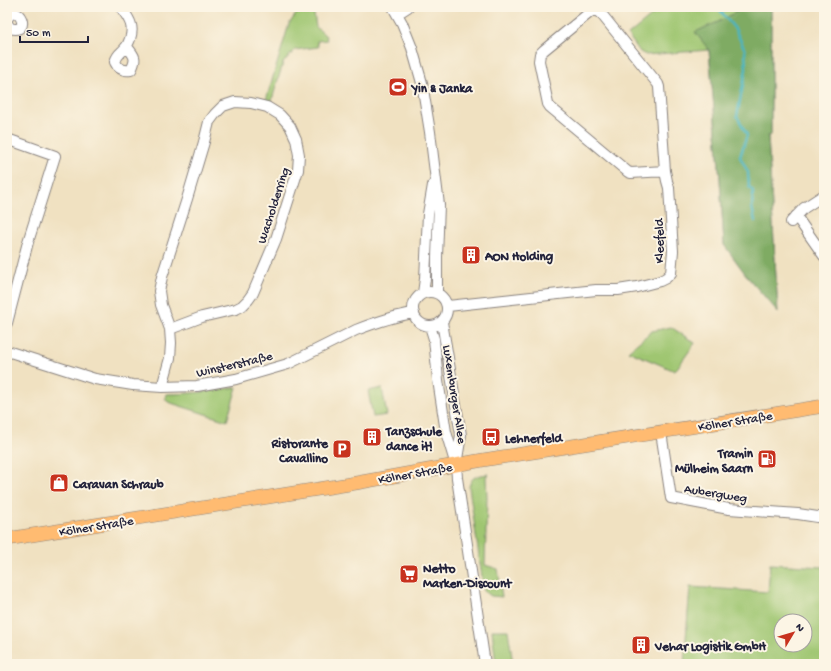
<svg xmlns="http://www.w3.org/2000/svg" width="831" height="671" font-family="'Gochi Hand',sans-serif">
<rect width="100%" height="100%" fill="#fcf5e5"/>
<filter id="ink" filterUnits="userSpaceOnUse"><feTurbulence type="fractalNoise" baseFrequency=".025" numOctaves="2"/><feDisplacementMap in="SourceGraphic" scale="8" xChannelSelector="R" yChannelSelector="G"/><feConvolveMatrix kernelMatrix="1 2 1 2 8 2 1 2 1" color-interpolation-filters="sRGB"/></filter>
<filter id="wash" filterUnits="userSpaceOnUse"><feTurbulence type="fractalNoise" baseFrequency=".012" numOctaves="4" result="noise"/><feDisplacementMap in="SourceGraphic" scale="16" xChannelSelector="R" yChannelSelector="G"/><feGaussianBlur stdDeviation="0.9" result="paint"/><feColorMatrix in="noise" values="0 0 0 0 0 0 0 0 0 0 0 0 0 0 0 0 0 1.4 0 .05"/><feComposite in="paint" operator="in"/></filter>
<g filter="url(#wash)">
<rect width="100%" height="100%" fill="#f0e1c1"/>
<path fill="#9fc671" stroke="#607456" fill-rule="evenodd" d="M296,7H313L316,27L326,36L327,40L317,41L318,47L295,50L283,63L271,103L266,100L289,24L299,10Z
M662,7H771V135L768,136L777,297L724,245L720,179L709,50L646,55L640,52L628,35Z
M671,327L695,343L675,371L628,351L652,331Z
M237,387L227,421L168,402L165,398L166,394C190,394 213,391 237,387Z
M382,388L387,415L373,417L368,391Z
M488,474L486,477L487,497L485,565L498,569L502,597L491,596L484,591L469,487C472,475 477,476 488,474Z
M770,564L824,567V664H684L690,587L768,592ZM781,621H805V645H781Z
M492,630H508L513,664H496Z"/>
<path fill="#7fab63" stroke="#50664f" d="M745,7H771V135L768,136L778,312L749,279L724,245L720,179L709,50L695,32L718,22Z"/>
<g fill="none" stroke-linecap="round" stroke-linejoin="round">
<path stroke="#47b5c1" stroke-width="2.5" d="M719,9L735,29L745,50L746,69L737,116L747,135L740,157L748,172L749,187L753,191L752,207L755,221"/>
</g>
</g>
<g filter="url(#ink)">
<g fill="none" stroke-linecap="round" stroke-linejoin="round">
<defs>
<path id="minor" d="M121,7C128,18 135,25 130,39C129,41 128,45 126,47C121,54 118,52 115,62C118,69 123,71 131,70C137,59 135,56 127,47
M393,7L402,23L412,48L422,83L430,132L439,205L437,257V293
M594,9L544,50L540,54L539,61L548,104L550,107L628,172L631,173L665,171
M397,14L408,7
M7,19C18,0 33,35 10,28L7,23
M235,102L251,103L267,107L280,115L290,126L296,139L299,155L298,170L276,239L253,293L248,300L242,306L236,309L202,317L170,329L161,305L159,291L162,277L187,199L204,142L209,122L215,114L223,106Z
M7,139L55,156L28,242L7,323
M796,216L824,256
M791,222L804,208L824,195
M413 309a17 17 0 1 1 34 0a17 17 0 1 1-34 0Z
M423,293L425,279L428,214L433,185
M448,306L596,290H618L637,287L660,281L666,278L671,273L673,251L669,188L667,181L665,171L659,87L658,84L603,16L593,7
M442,322L461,435L456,465L457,478L485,664
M430,326L434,339L438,380L446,432L455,462
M7,351L95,379L133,385L162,387L197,386L236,379L288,364L356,330C374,323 394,316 414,313
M162,387L170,358L171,343L170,329
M661,432L671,498L729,509L798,514L824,518"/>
<path id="major" d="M7,539L356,483L483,460L824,406"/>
</defs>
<use href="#minor" stroke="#89827e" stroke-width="12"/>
<use href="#major" stroke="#89827e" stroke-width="14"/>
<use href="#minor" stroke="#fff" stroke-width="10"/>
<use href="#major" stroke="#ffbb71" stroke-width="13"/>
</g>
</g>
<defs>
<symbol id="stadium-square" viewBox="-11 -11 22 22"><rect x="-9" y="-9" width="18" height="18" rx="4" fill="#c8321e" stroke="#fcf5e5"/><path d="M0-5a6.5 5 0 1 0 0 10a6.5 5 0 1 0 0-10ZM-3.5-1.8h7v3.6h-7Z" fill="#fff"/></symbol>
<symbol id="building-square" viewBox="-11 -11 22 22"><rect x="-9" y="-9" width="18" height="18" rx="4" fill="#c8321e" stroke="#fcf5e5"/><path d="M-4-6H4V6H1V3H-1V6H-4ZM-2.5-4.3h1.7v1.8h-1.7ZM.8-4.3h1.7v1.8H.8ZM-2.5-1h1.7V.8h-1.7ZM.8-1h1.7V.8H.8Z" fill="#fff"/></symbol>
<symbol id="bus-square" viewBox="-11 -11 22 22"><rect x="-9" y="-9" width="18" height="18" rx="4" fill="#c8321e" stroke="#fcf5e5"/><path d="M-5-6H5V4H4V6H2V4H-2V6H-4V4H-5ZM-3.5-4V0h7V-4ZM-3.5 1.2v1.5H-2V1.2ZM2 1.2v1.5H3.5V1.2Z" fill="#fff"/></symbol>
<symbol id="parking-square" viewBox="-11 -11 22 22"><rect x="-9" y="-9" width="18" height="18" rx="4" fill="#c8321e" stroke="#fcf5e5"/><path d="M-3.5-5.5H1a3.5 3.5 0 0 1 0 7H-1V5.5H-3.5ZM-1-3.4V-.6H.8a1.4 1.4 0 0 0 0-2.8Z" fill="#fff"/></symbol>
<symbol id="fuel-square" viewBox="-11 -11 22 22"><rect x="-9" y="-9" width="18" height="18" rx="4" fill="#c8321e" stroke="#fcf5e5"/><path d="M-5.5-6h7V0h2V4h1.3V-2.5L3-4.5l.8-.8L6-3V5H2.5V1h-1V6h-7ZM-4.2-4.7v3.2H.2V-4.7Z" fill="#fff"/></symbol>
<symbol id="shop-square" viewBox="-11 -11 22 22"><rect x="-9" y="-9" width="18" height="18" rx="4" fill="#c8321e" stroke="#fcf5e5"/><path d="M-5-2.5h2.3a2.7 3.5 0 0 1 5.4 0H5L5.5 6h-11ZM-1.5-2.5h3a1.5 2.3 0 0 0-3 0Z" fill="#fff"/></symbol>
<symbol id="supermarket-square" viewBox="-11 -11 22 22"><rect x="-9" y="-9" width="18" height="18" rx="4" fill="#c8321e" stroke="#fcf5e5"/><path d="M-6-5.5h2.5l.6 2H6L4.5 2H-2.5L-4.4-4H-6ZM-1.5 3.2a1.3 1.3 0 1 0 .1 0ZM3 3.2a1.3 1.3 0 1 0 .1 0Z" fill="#fff"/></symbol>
</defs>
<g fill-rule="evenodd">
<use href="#stadium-square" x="387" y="76" width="22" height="22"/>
<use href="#building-square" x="460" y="244" width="22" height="22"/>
<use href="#building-square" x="361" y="426" width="22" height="22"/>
<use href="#bus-square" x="480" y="426" width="22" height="22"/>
<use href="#parking-square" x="331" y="438" width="22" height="22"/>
<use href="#fuel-square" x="756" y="448" width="22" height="22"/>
<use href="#shop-square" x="48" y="472" width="22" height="22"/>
<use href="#supermarket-square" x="398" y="563" width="22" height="22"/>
<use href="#building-square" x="630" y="634" width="22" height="22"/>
</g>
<g text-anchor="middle" stroke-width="4" stroke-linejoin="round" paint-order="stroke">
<g font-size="13" font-weight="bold" fill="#22223b" stroke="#fcf5e5" text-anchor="start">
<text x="412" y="92">Yin &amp; Janka</text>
<text x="485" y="260">AON Holding</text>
<text x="386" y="435">Tanzschule<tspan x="386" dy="15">dance it!</tspan></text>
<text x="505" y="442">Lehnerfeld</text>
<text x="328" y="447" text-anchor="end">Ristorante<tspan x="328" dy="15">Cavallino</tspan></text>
<text x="753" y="457" text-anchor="end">Tramin<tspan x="753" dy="15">Mülheim Saarn</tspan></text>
<text x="73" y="488">Caravan Schraub</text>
<text x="423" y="572">Netto<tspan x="423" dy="15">Marken-Discount</tspan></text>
<text x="655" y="650">Vehar Logistik GmbH</text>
</g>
<g font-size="13" fill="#22223b" stroke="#fcf5e5">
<text transform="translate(272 205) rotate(-72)" y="5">Wacholderring</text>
<text transform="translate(658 241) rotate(-90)" y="5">Kleefeld</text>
<text transform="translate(234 363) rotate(-13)" y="5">Winsterstraße</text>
<text transform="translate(456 394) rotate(81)" y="5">Luxemburger Allee</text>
<text transform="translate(735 420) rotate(-9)" y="5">Kölner Straße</text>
<text transform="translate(415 472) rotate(-10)" y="5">Kölner Straße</text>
<text transform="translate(716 492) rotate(9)" y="5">Aubergweg</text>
<text transform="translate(96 525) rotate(-9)" y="5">Kölner Straße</text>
</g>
</g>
<rect width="831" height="671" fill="none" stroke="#fcf5e5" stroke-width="24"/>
<g transform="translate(793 633) rotate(52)"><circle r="19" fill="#fcf5e5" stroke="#a5a1a1"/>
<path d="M0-3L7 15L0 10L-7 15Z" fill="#c8321e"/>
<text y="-6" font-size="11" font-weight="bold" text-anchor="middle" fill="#22223b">N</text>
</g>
<path d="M20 36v6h68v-6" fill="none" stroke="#22223b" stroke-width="2"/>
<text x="26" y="36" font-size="12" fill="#22223b" stroke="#fcf5e5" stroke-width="3" paint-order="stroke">50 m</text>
</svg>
